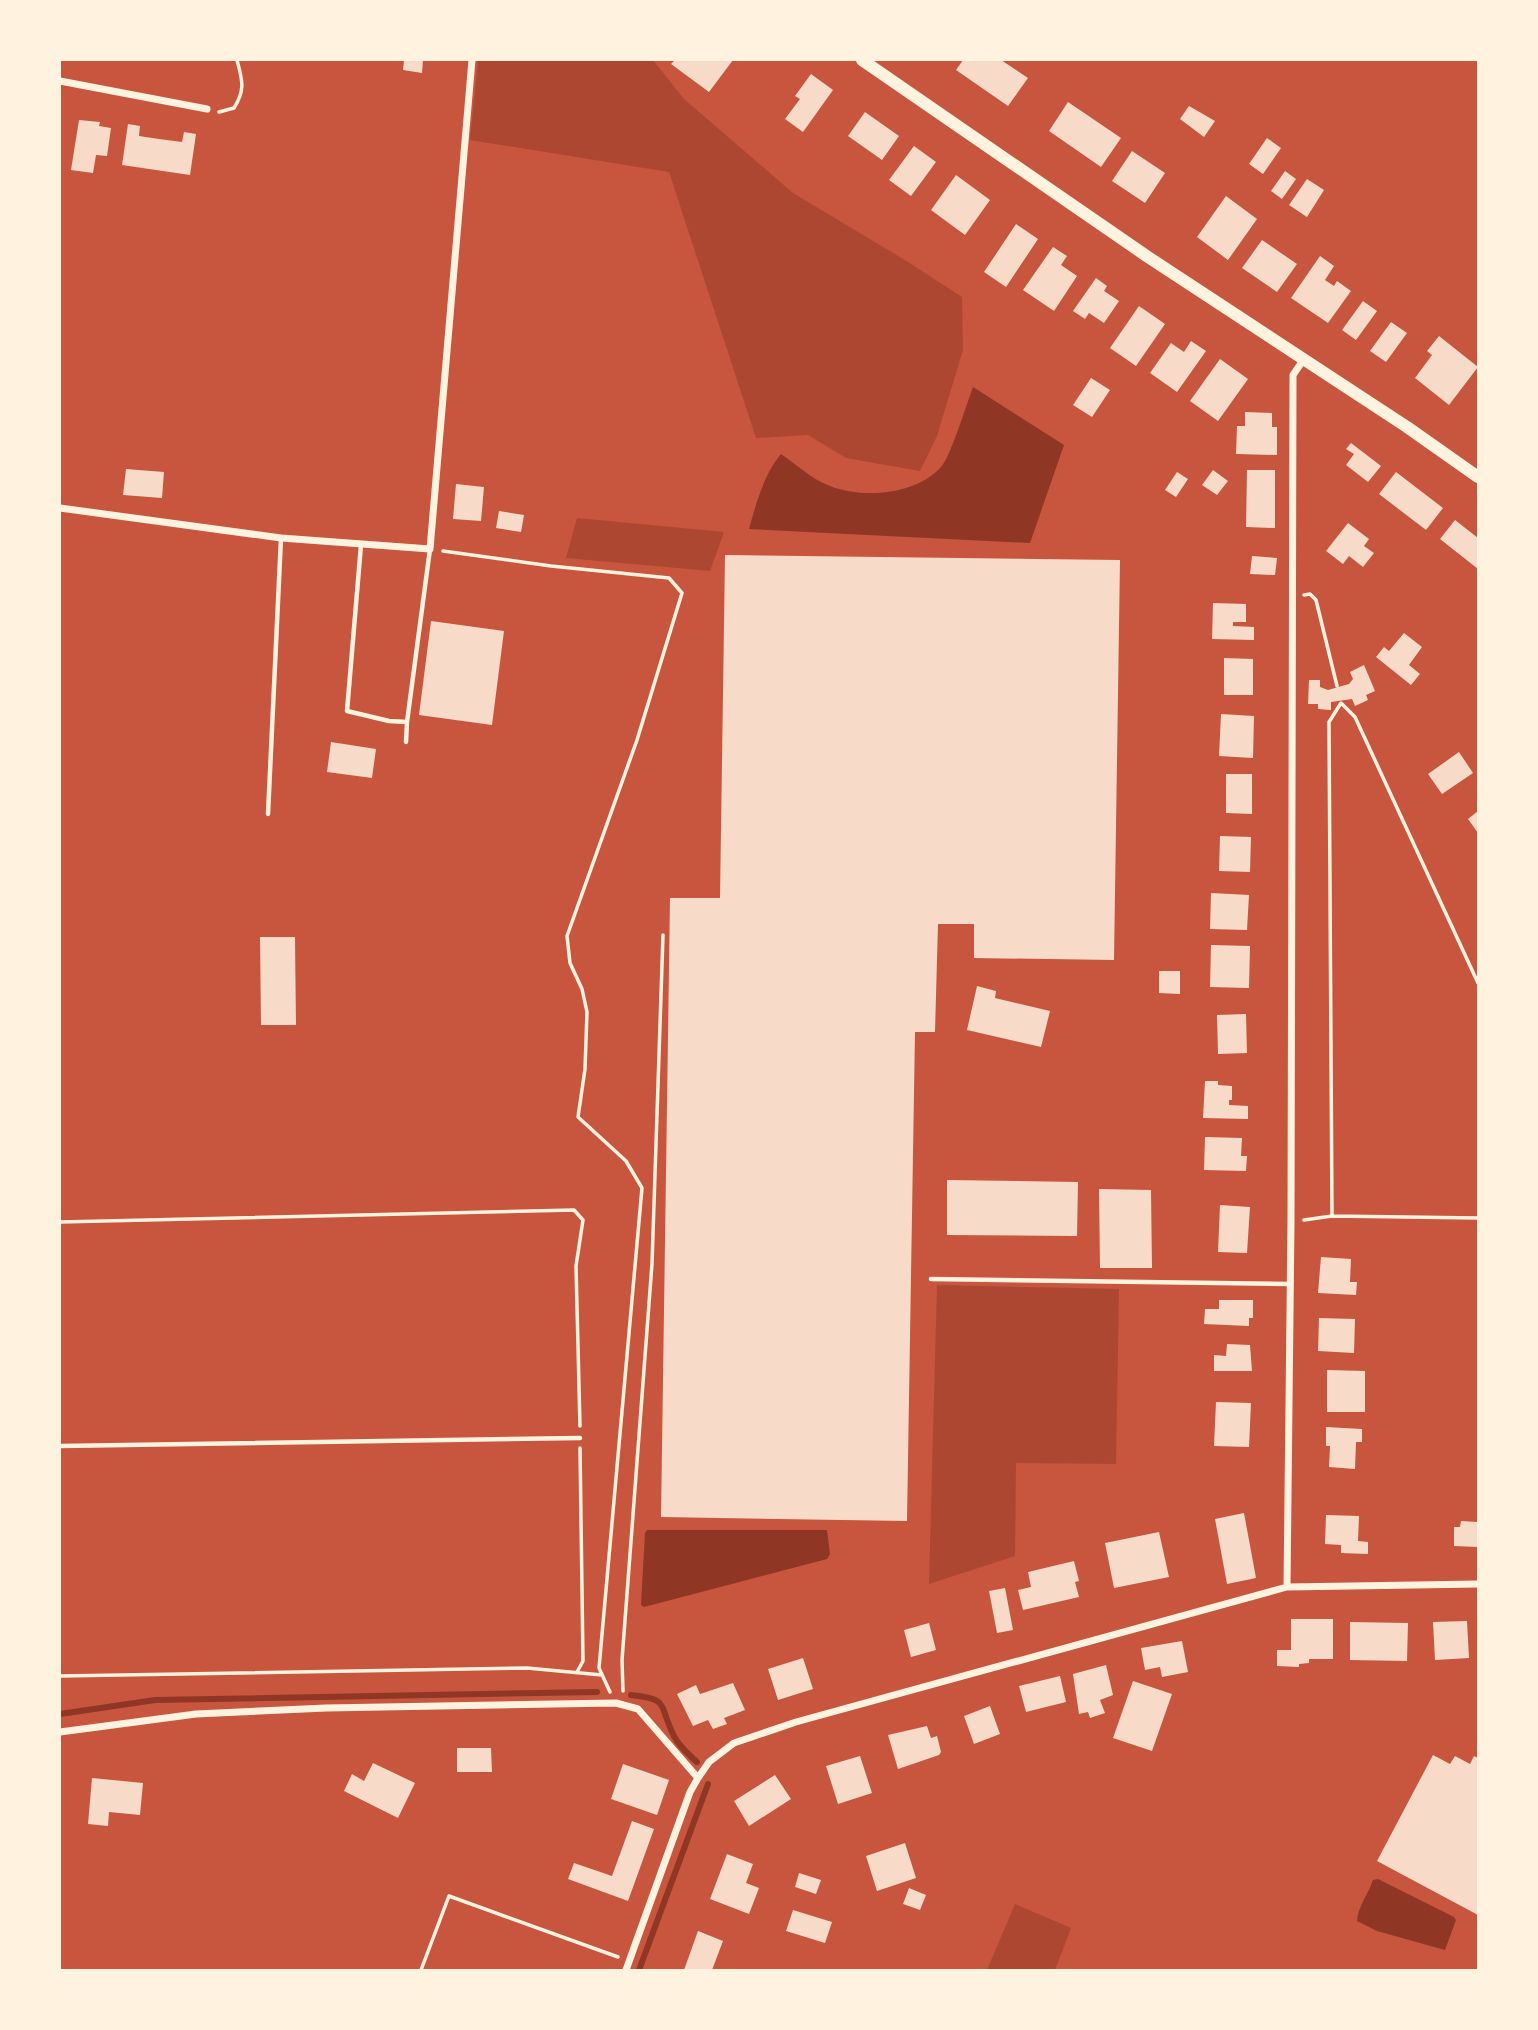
<svg xmlns="http://www.w3.org/2000/svg" width="1538" height="2030" font-family="Bitter,serif">
<rect width="100%" height="100%" fill="#c8553d"/>
<path fill="#ae4732" d="M478,60H653L684,99L793,193L900,257L962,297L963,350L937,436L920,471L846,458L808,435L756,438L669,172L470,140Z
M577,518L724,532L710,571L566,558Z
M937,1285L1119,1289L1116,1464L1016,1463L1015,1556L929,1584Z
M1015,1904L1071,1928L1055,1970H987Z"/>
<path fill="#8f3625" d="M973,387L1064,445L1030,543L749,529C756,504 764,474 781,454C796,464 813,480 830,486C863,499 916,495 941,467C950,458 967,403 973,387Z
M647,1530H827L830,1554L827,1559L644,1607L641,1605L645,1533Z
M1378,1879L1454,1917L1456,1920L1445,1950L1377,1931L1357,1921C1358,1906 1368,1895 1373,1880Z"/>
<g fill="none" stroke-linecap="round" stroke-linejoin="round">
<path stroke="#8f3625" stroke-width="6" d="M631,1695C668,1699 659,1703 672,1732C677,1744 687,1753 697,1762
M60,1714L155,1700L597,1692
M639,1970L708,1784"/>
</g>
<path fill="#f7dbc8" d="M404,60H423L422,73L403,70Z
M675,60H733L709,92L671,64Z
M963,60H1001L1028,78L1008,106L956,70Z
M811,74L833,90L803,132L785,119L800,99L795,96Z
M1068,102L1121,138L1101,167L1049,131Z
M1189,106L1215,121L1204,137L1180,119Z
M865,112L899,136L882,160L848,136Z
M79,120L100,122L99,126L111,128L107,156L96,155L93,173L71,170Z
M128,124L140,126L139,136L159,139L182,142L184,132L196,134L190,175L122,165Z
M1267,138L1281,148L1263,174L1249,164Z
M914,146L936,162L911,196L889,180Z
M1132,151L1165,173L1145,203L1112,181Z
M1285,171L1296,179L1282,199L1271,191Z
M956,175L990,200L965,235L931,210Z
M1307,179L1324,190L1307,217L1289,205Z
M1226,196L1257,219L1228,260L1197,237Z
M1016,224L1038,239L1006,287L984,272Z
M1262,240L1297,264L1277,292L1242,268Z
M1053,247L1067,256L1061,265L1077,276L1054,311L1023,290Z
M1320,256L1334,266L1325,280L1334,286L1337,281L1351,291L1328,323L1291,298Z
M1096,278L1107,286L1104,291L1119,301L1104,323L1089,313L1085,319L1073,311Z
M1363,301L1377,311L1356,340L1342,330Z
M1139,306L1165,324L1136,366L1110,348Z
M1391,322L1407,333L1386,362L1370,351Z
M1439,336L1478,367L1449,405L1415,378L1432,355L1427,351Z
M1191,341L1206,351L1177,392L1150,373L1171,343L1184,352Z
M1220,359L1248,379L1218,421L1190,401Z
M1091,378L1110,390L1092,417L1073,405Z
M1245,412L1272,413V427H1277V455L1236,454L1237,426H1245Z
M1351,443L1381,466L1368,482L1346,465L1354,454L1346,449Z
M126,469L164,472L162,498L123,495Z
M1213,470L1228,481L1217,495L1202,485Z
M1247,470H1275V528L1246,527Z
M1177,472L1188,479L1176,497L1165,490Z
M1396,472L1443,508L1426,530L1379,494Z
M456,484L484,487L481,521L453,519Z
M499,511L524,515L521,532L496,528Z
M1455,520L1478,538V569L1440,539Z
M1348,523L1369,539L1364,546L1374,553L1363,567L1349,556L1343,564L1326,551Z
M725,555L1120,560L1114,960L974,958V924H938L935,1032H915L907,1521L661,1517L670,898H720Z
M1252,556L1277,558L1275,575L1250,574Z
M1213,603L1246,604V622H1233V626L1254,627V640L1212,639Z
M431,621L504,631L492,725L419,715Z
M1404,633L1422,647L1409,665L1420,674L1411,685L1376,657L1384,647L1389,651Z
M1224,658L1253,659V695H1224Z
M1364,665L1375,691L1366,695L1368,700L1355,706L1352,699L1331,702V710L1318,709V704H1308L1309,680H1320V687L1328,690L1349,684L1353,679L1350,672Z
M1221,714L1254,716L1253,758L1219,756Z
M331,742L376,749L372,778L327,772Z
M1459,752L1473,773L1442,794L1428,774Z
M1226,774H1252V814L1226,813Z
M1478,811V833L1468,819Z
M1220,836L1251,837L1250,872L1219,871Z
M1211,893L1249,895L1247,930L1210,929Z
M260,937H295L296,1025H261Z
M1211,945L1250,946L1249,988L1210,987Z
M1159,971H1180V994L1159,993Z
M977,986L996,991L995,998L1050,1011L1041,1047L967,1030Z
M1246,1014L1247,1053L1218,1054L1217,1015Z
M1205,1081H1218V1085L1232,1086V1100H1229V1105L1248,1106V1119L1203,1118Z
M1205,1137L1242,1138L1241,1156H1247L1246,1171L1204,1170Z
M947,1180L1078,1182L1077,1236L947,1235Z
M1099,1189L1151,1190L1152,1268H1100Z
M1220,1205L1250,1207L1247,1253L1218,1252Z
M1321,1257L1351,1259L1350,1282H1357L1356,1295L1318,1293Z
M1219,1300H1253V1318H1249V1326L1204,1324L1205,1309H1219Z
M1319,1318L1355,1319L1354,1353L1318,1351Z
M1227,1344L1250,1345L1252,1371H1214V1355L1226,1356Z
M1327,1370L1365,1371V1412H1327Z
M1216,1402L1251,1403L1249,1447L1214,1446Z
M1326,1427L1362,1429V1442H1356L1355,1469L1329,1467L1330,1446H1326Z
M1244,1513L1256,1578L1227,1584L1215,1519Z
M1326,1515L1359,1516L1358,1541L1368,1542V1554L1341,1553V1545L1325,1544Z
M1461,1521L1478,1522V1547L1454,1546V1527H1460Z
M1159,1532L1169,1577L1114,1588L1105,1543Z
M1074,1561L1079,1581L1075,1582L1079,1597L1023,1610L1018,1590L1031,1587L1028,1572Z
M1005,1588L1013,1630L997,1633L989,1591Z
M1291,1619H1333V1659H1309V1663L1299,1664V1667L1277,1666V1650H1291Z
M1467,1621L1469,1658L1435,1660L1433,1622Z
M1350,1622L1408,1623L1407,1661L1350,1660Z
M929,1623L936,1650L911,1657L904,1630Z
M1182,1641L1188,1672L1162,1677L1160,1667L1145,1670L1141,1648Z
M803,1658L813,1689L778,1700L768,1669Z
M1106,1665L1113,1695L1100,1700L1105,1713L1090,1718L1088,1712L1079,1714L1073,1674Z
M1060,1676L1066,1702L1026,1712L1019,1686Z
M1133,1681L1172,1694L1152,1751L1113,1738Z
M733,1683L745,1710L724,1718L727,1724L713,1729L708,1720L693,1726L677,1694L696,1685L700,1694Z
M990,1706L1000,1734L974,1744L964,1716Z
M927,1726L931,1738L937,1736L941,1752L939,1755L898,1769L888,1735Z
M457,1748H491L492,1772H457Z
M1433,1755L1450,1764L1455,1756L1470,1764L1474,1756L1478,1758V1915L1377,1861Z
M860,1756L872,1793L838,1804L826,1766Z
M373,1763L415,1783L398,1818L344,1791L352,1774L364,1781Z
M623,1764L669,1780L657,1815L611,1799Z
M775,1775L791,1799L749,1826L734,1801Z
M92,1778L143,1783L140,1815L109,1812L108,1826L88,1824Z
M632,1821L654,1829L628,1901L568,1879L574,1863L612,1876Z
M905,1843L916,1878L877,1891L866,1856Z
M727,1854L753,1864L746,1883L759,1888L749,1914L710,1899Z
M799,1873L821,1880L816,1894L795,1887Z
M909,1888L926,1895L920,1910L903,1904Z
M793,1910L832,1922L825,1943L786,1931Z
M698,1931L723,1941L712,1970H684Z"/>
<g fill="none" stroke-linecap="round" stroke-linejoin="round">
<path stroke="#fff3e0" stroke-width="3.5" d="M219,112L234,108C246,89 242,80 237,60
M443,551L551,566L669,578L682,593L637,740L567,936L570,963L582,989L587,1012L585,1069L578,1117L626,1161L642,1188L599,1668L610,1692
M1304,595L1310,594L1316,600L1337,686
M1478,983L1355,717L1341,703L1329,722L1332,1216L1478,1218
M1304,1220L1332,1216
M60,1222L574,1210L583,1220L576,1266L580,1426
M577,1672L583,1661L580,1448
M60,1676L527,1668L602,1675
M623,1691L622,1660L652,1264L663,935
M421,1970L449,1896L618,1957"/>
<path stroke="#fff3e0" stroke-width="4.5" d="M361,545L347,711L389,721L407,722L430,549
M406,742L407,722
M268,814L281,538
M931,1279L1291,1284
M60,1446L580,1438"/>
<path stroke="#fff3e0" stroke-width="7" d="M60,81L207,109
M60,508L281,538L430,549L472,60
M1287,1587L1291,1221L1293,375L1304,359
M60,1732L196,1714L326,1708L616,1703L638,1709L698,1778
M626,1970L690,1792L698,1778L709,1762L734,1743L796,1722L1287,1587L1478,1584"/>
<path stroke="#fff3e0" stroke-width="12" d="M862,60L1148,257L1407,427L1478,477"/>
</g>
<rect width="1538" height="2030" fill="none" stroke="#fff3e0" stroke-width="122"/>
</svg>
